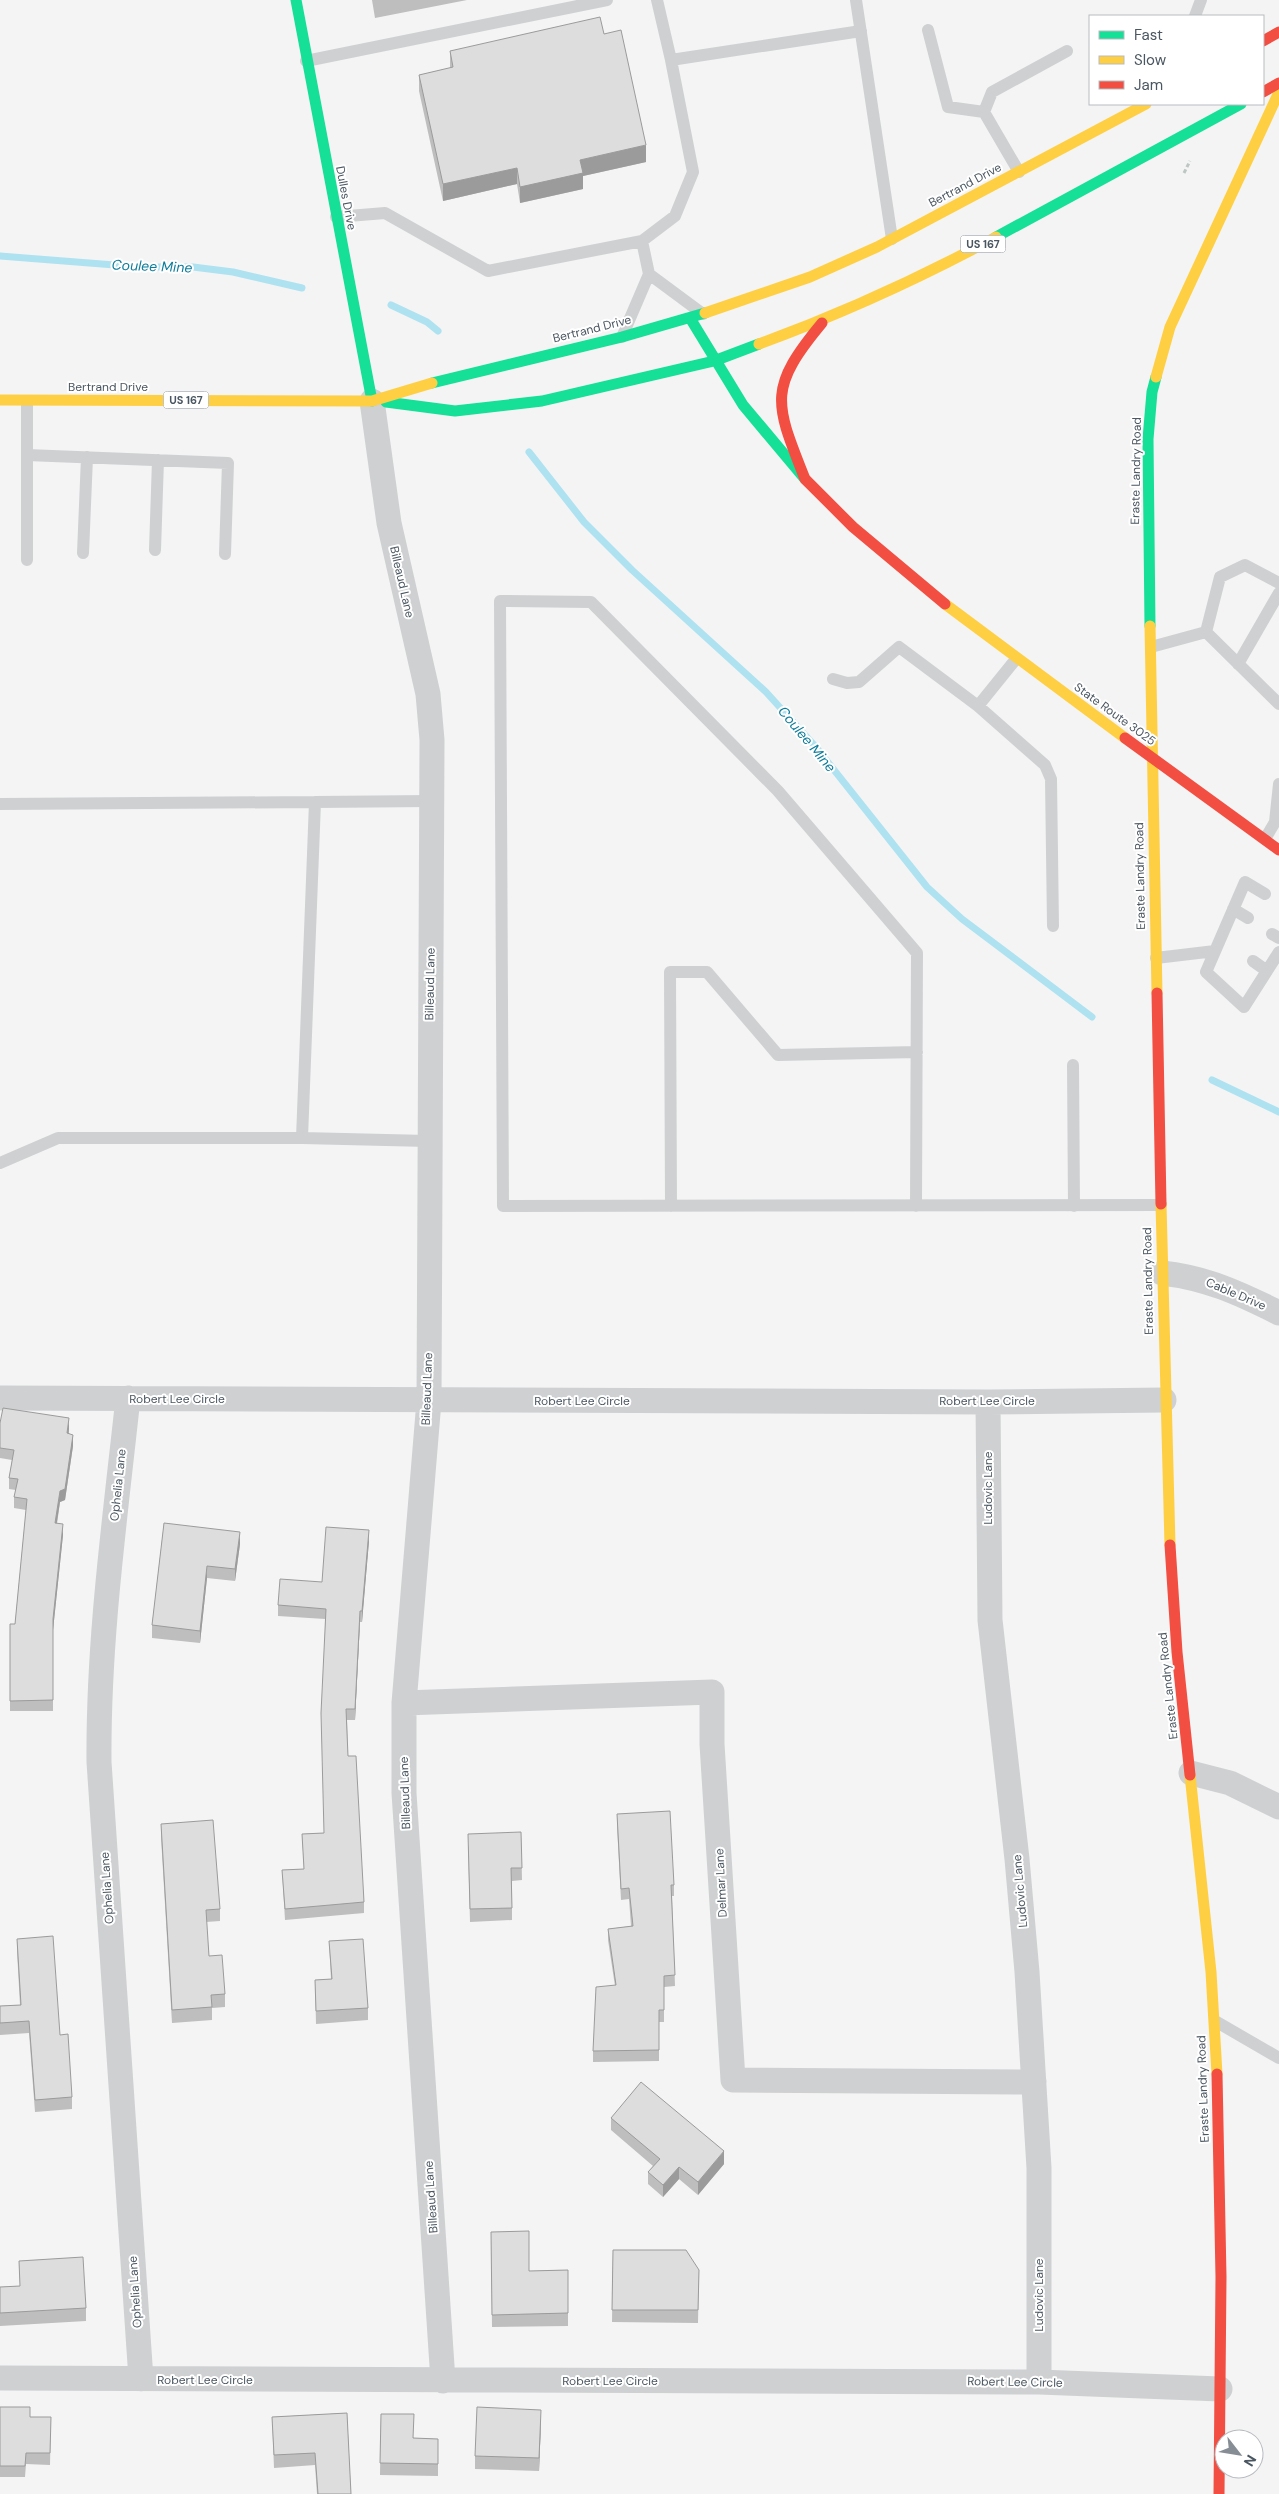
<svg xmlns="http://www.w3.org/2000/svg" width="1279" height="2494" font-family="'DM Sans',sans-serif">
<rect width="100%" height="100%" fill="#f4f4f4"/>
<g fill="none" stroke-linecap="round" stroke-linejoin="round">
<path stroke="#aee2f0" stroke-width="7" d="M0,256L140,267H193L233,272L302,288
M391,305L427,322L438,331
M529,452L584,522L632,570L766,692L815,746L927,887L962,919L1092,1017
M1212,1080L1279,1112"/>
<path stroke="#bcc7c4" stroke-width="3" stroke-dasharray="4 2.5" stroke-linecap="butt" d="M1184,173L1190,161"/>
<path stroke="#ced0d2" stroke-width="12" d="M657,0L671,60L861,31
M856,0L892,239
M1195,16L1201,0
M928,30L948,107L984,112L1019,172
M306,61L607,0
M984,112L992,92L1067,51
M336,217L385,213L488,271L642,241L675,216L693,172L671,60
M649,274L703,314
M622,337L649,274L642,241
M27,401V560
M27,455L228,463L225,554
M155,550L158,460
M83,553L87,457
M1206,632L1279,704
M1151,647L1206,632L1220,577L1245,565L1279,583
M1238,664L1279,593
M833,679L847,683L859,682L899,647L978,706L1016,659
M978,706L1045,765L1051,779L1053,926
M0,804L315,802
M1265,839L1275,822L1279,784
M1265,894L1245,882L1206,972L1244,1007L1279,952
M1233,909L1248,918
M1272,934L1279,938
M1156,958L1215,951
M1253,961L1267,971
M1073,1065L1074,1206
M428,1141L302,1138L315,802L431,801
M0,1163L58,1138H302
M671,1206L670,972H707L778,1055L917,1052
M916,1206L917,953L778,791L591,602L500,601L503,1206L1161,1205
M1215,2021L1279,2058"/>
<path stroke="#ced0d2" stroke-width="25" d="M372,401L389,523L428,694L432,740L429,1401L404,1703V1793L443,2381
M1162,1273C1207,1278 1239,1293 1279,1313
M0,1398L988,1402L1164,1400
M128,1398C115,1519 98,1640 99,1762L141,2379
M988,1402L990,1620L1017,1859L1027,1972L1039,2168V2382
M404,1703L712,1692V1744L733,2080L1034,2082
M1191,1773L1230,1783L1279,1807
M0,2378L1039,2382L1220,2389"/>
<path stroke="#16e098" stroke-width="11" d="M296,0L372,401
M996,237L1241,104
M690,318L743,405L805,479
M432,383L622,337L705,313
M386,402L455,411L542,401L714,361L759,344
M1150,626L1148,439L1152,392L1156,377"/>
<path stroke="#ffcf43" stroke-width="11" d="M705,313L810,277L877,247L1146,104
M759,344C841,314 920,278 996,237
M1156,377L1170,327L1279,92
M0,400L372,401L432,383
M945,604L1125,738
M1150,626L1157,993
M1161,1204L1170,1545
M1190,1775L1211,1972L1217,2074"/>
<path stroke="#f24e42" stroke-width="11" d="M1263,41L1279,32
M1263,92L1279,83
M805,479L853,527L945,604
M805,479C775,403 767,389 822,323
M1125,738L1279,850
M1157,993L1161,1204
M1170,1545L1177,1652L1190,1775
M1217,2074L1221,2277L1219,2494"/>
</g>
<path fill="#bebebf" d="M372,0H467L375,18Z
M604,34L646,162L583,176V189L520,203L517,184L443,201L419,91V75L450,68V51Z
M0,1423L69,1429V1433L73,1446L65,1500L60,1502L57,1524L63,1535L53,1630V1711H10V1624H15L26,1510L14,1508V1497L16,1490L9,1489V1478L12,1460L0,1458Z
M164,1523L240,1544L235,1581L207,1578L200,1643L152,1638V1625Z
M369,1541L362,1622H360L355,1720H347L348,1756L364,1902V1913L285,1920L282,1870L304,1869L302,1834L324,1833L325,1619L278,1616V1605L322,1582Z
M617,1814L674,1885V1896H672L675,1986L664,1987V2022H659V2061L593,2062V2051L615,1986L608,1940V1929L631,1926L629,1899L621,1900L617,1826Z
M161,1824L220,1909V1921L206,1922L209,1956L225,1994V2007L212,2008V2020L172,2023L161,1837Z
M521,1832L522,1880L512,1881V1920L470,1922L468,1847Z
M17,1939L60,2035L72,2097V2109L35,2112L29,2033L0,2035V2006L20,2005L17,1951Z
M329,1941L368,2008V2020L316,2024L315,1980L331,1979Z
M611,2118L724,2164L698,2195L679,2179L663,2197L648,2184V2172L653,2166L611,2130Z
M491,2232L529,2271L568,2270V2326L492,2327Z
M613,2250L699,2270L698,2323L612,2322Z
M19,2261L86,2308V2321L0,2326V2287L20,2286Z
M0,2407L30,2417H51L50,2465L26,2464L25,2477H0Z
M347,2413L351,2494H317L315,2465L274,2468L272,2417Z
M381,2414L414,2438L438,2439V2476L380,2475Z
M541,2422L539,2471L475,2469V2456Z"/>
<path fill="#9b9b9b" d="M646,145V162L583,176V189L520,203V187L580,160Z
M517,168V184L443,201V184Z
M69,1418V1429L67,1443V1433Z
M73,1435V1446L65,1500L60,1502L55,1534V1523L60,1491Z
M63,1524V1535L53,1630V1619Z
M369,1530V1541L362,1622V1611Z
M240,1532V1544L235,1581V1569Z
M207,1566V1578L200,1643V1631Z
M360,1611V1622L355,1720V1709Z
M724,2151V2164L698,2195V2182Z
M679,2167V2179L663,2197V2185Z
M541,2410V2422L539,2471V2458Z"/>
<path fill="#ddddde" stroke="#9b9b9b" d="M600,17L604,34L621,30L646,145L580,160L583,173L520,187L517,168L443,184L419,75L453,67L450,51Z
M3,1408L69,1418L67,1433L73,1435L65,1489L60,1491L55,1523L63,1524L53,1619V1700L10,1701V1624H15L27,1499L14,1497L18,1479L9,1478L14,1450L0,1448V1423Z
M164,1523L240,1532L235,1569L207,1566L200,1631L152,1625Z
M326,1527L369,1530L362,1611H360L355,1709H346L348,1756H356L364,1902L285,1909L282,1870L304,1869L302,1834L324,1833L321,1713L326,1609L278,1605L280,1579L322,1582Z
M670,1811L674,1885H671L675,1975L664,1976V2010H659V2050L593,2051L596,1987L616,1985L608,1929L633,1926L629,1888L621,1889L617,1814Z
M213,1820L220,1909L206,1910L209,1956L222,1955L225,1994L211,1995L212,2007L172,2010L161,1824Z
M521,1832L522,1868H511L512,1908L470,1909L468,1834Z
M53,1936L60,2035L68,2034L72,2097L35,2100L29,2021L0,2023V2006L21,2005L17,1939Z
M363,1939L368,2008L316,2011L315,1980L332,1979L329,1941Z
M641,2082L724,2151L698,2182L679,2167L663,2185L648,2172L660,2159L611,2118Z
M529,2231V2271L568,2270V2313L492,2315L491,2232Z
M613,2250H686L699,2270L698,2310H612Z
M83,2257L86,2308L0,2313V2287L20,2286L19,2261Z
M0,2407H30V2417H51L50,2453H26L25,2466H0Z
M477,2407L541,2410L539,2458L475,2456Z
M347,2413L351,2494H318L315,2453L274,2455L272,2417Z
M381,2414H414L413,2438L438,2439V2464L380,2463Z"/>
<g text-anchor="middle" stroke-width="4" stroke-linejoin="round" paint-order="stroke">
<g fill="#fff" stroke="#808990" stroke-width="1">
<rect x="960.5" y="235.5" width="45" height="17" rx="4"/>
<rect x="163.5" y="391.5" width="45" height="17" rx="4"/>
</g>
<g font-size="11" font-weight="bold" fill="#4a5661">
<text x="983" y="248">US 167</text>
<text x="186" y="404">US 167</text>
</g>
<g font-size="12" fill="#4a5661" stroke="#fff">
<text transform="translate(965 185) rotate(-28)" y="4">Bertrand Drive</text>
<text transform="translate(346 198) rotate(79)" y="4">Dulles Drive</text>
<text transform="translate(592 329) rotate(-14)" y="4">Bertrand Drive</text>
<text x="108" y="391">Bertrand Drive</text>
<text transform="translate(1136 471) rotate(-89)" y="4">Eraste Landry Road</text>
<text transform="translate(402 582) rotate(77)" y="4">Billeaud Lane</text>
<text transform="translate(1115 714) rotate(36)" y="4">State Route 3025</text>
<text transform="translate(1140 876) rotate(-91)" y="4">Eraste Landry Road</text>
<text transform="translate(430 984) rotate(-89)" y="4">Billeaud Lane</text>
<text transform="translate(1148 1281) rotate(-91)" y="4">Eraste Landry Road</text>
<text transform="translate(1236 1294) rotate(23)" y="4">Cable Drive</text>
<text transform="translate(427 1389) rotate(-88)" y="4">Billeaud Lane</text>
<text x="177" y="1403">Robert Lee Circle</text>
<text x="582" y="1405">Robert Lee Circle</text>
<text x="987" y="1405">Robert Lee Circle</text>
<text transform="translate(118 1485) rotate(-84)" y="4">Ophelia Lane</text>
<text transform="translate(988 1488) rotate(-90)" y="4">Ludovic Lane</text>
<text transform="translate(1168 1686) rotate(-96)" y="4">Eraste Landry Road</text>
<text transform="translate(405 1793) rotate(-92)" y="4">Billeaud Lane</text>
<text transform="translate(721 1883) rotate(-93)" y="4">Delmar Lane</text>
<text transform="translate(107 1888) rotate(-94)" y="4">Ophelia Lane</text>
<text transform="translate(1020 1891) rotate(-95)" y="4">Ludovic Lane</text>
<text transform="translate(1203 2089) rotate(-92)" y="4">Eraste Landry Road</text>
<text transform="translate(431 2197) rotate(-94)" y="4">Billeaud Lane</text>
<text transform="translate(135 2292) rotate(-94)" y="4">Ophelia Lane</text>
<text transform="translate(1039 2295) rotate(-90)" y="4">Ludovic Lane</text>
<text x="205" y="2384">Robert Lee Circle</text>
<text x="610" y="2385">Robert Lee Circle</text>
<text transform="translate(1015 2382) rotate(1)" y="4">Robert Lee Circle</text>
</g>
<g font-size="14" font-style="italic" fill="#0c7c9b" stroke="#fff">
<text transform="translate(152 266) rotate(2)" y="5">Coulee Mine</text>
<text transform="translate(807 739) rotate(50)" y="5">Coulee Mine</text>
</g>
</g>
<rect x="1089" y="15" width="175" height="90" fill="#ffffff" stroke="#b7bbc0"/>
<rect x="1099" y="31" width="25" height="8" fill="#16e098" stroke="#b7bbc0"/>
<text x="1134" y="40" font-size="15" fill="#4a5661">Fast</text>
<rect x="1099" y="56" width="25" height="8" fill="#ffcf43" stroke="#b7bbc0"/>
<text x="1134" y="65" font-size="15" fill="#4a5661">Slow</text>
<rect x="1099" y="81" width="25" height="8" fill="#f24e42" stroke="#b7bbc0"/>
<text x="1134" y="90" font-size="15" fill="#4a5661">Jam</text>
<g transform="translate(1239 2454) rotate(121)"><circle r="24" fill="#ffffff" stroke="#b7bbc0"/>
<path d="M0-4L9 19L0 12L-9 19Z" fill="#868d94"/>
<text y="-8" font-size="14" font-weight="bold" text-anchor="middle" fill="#4a5661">N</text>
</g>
</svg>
